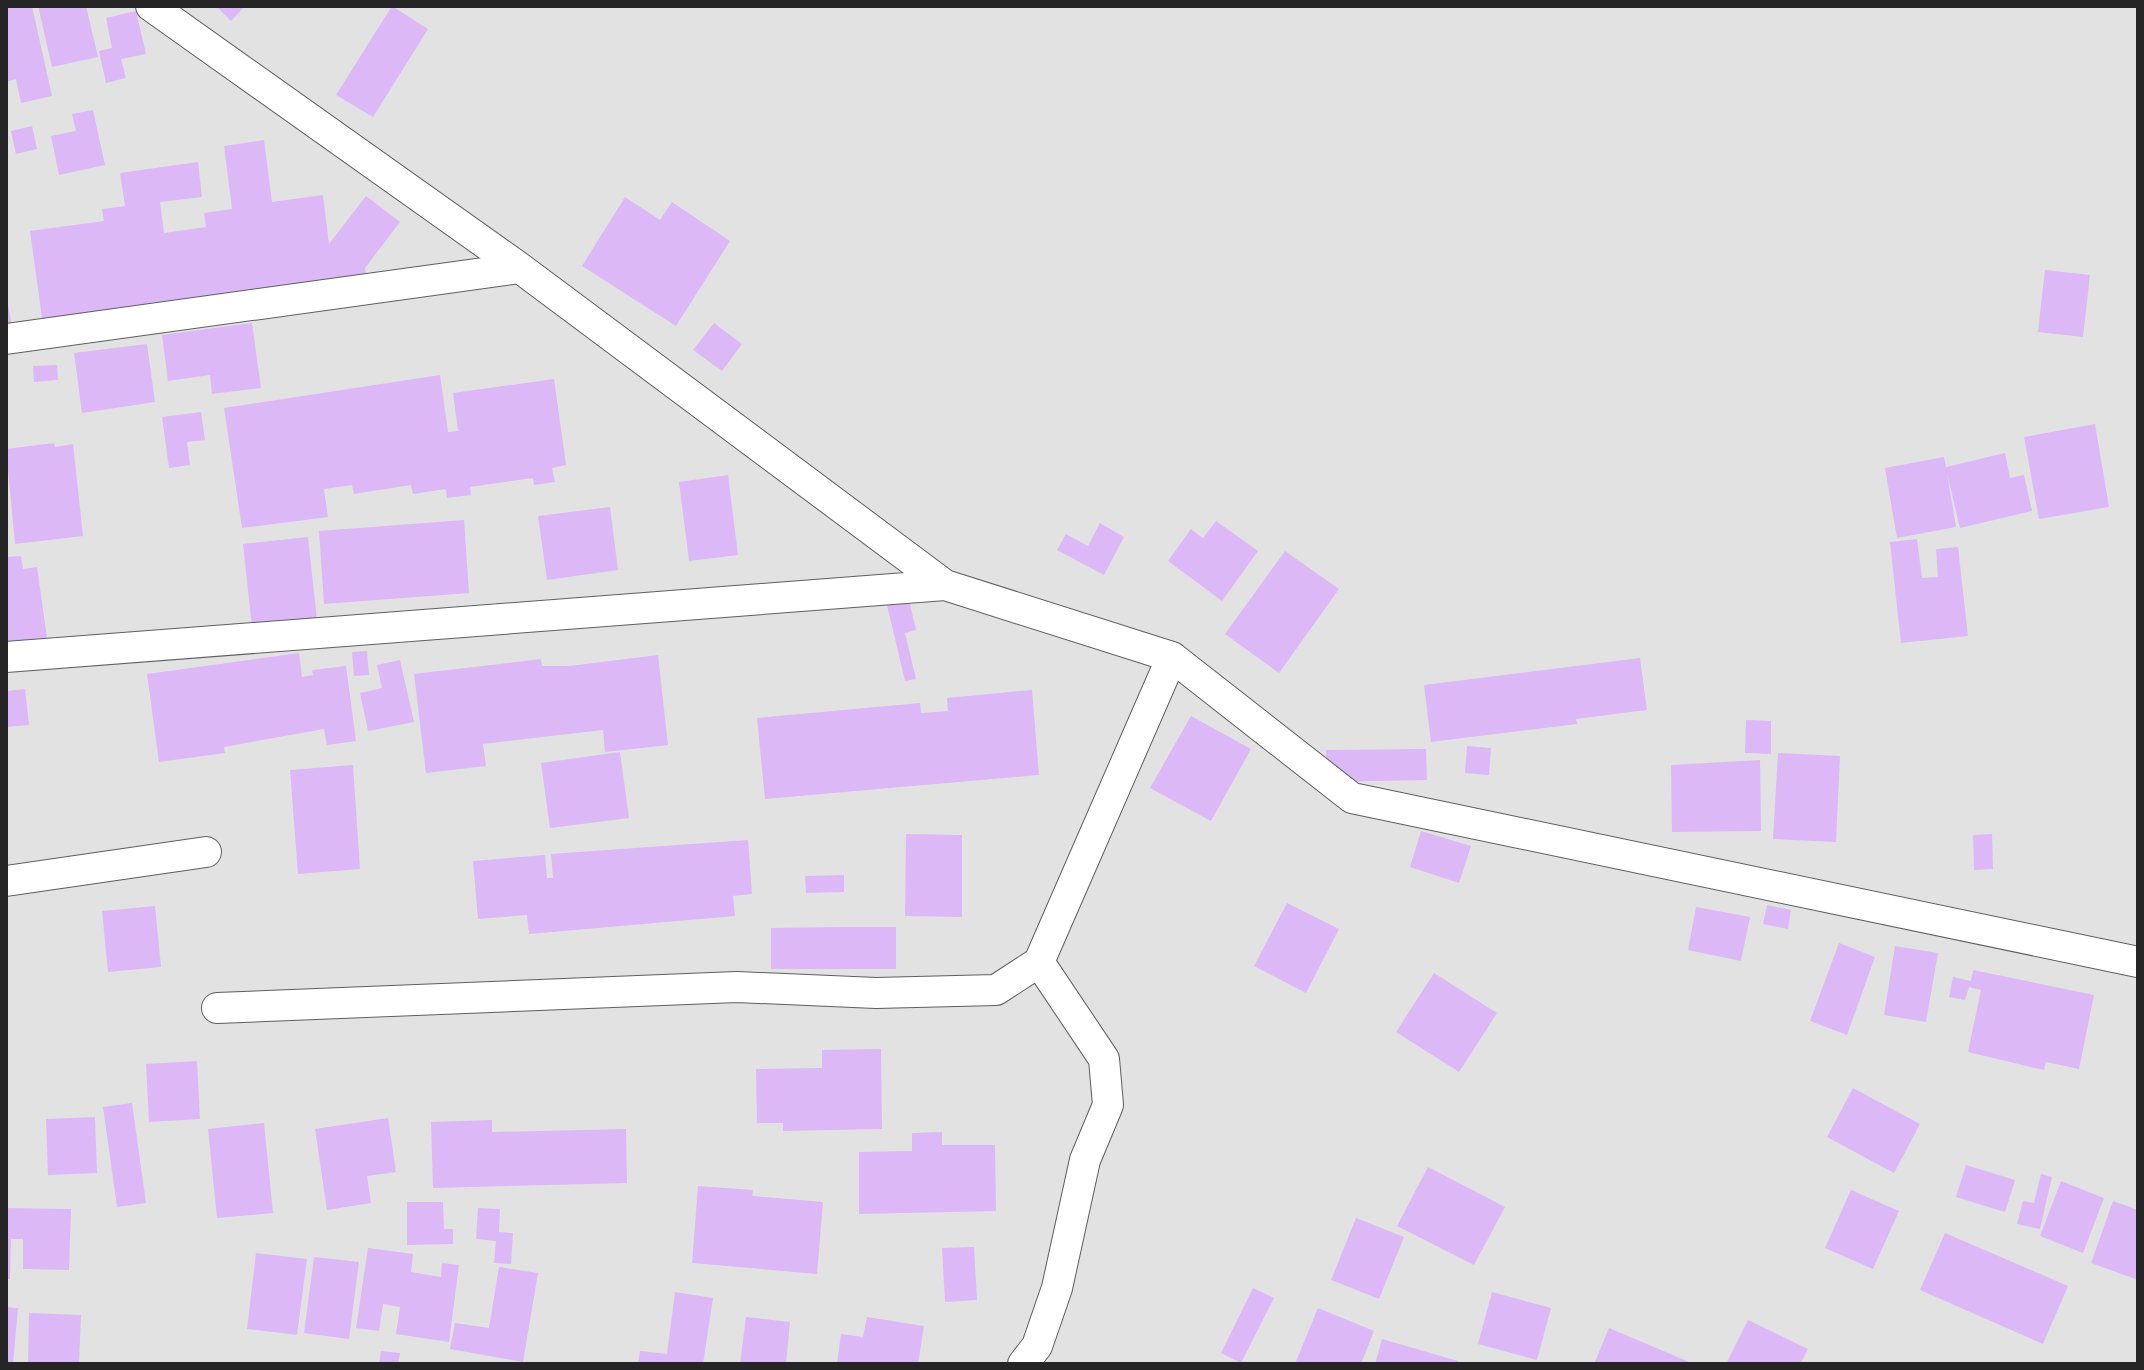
<svg xmlns="http://www.w3.org/2000/svg" width="2144" height="1370" font-family="'DejaVu Sans',sans-serif">
<rect width="100%" height="100%" fill="#e2e2e3"/>
<path fill="#ddb8f7" d="M6,6H32L52,96L21,103L16,79L6,82Z
M38,6H86L98,57L52,67Z
M216,6H245L231,21Z
M392,6L428,29L373,117L336,95Z
M136,11L146,54L121,59L126,78L106,83L99,51L112,48L106,18Z
M93,110L105,165L59,175L51,136L76,131L72,114Z
M32,126L37,149L16,154L11,131Z
M264,140L272,202L323,195L329,244L366,196L400,222L365,268L367,283L43,325L30,231L104,221L102,209L125,206L120,173L198,162L202,197L160,202L164,233L206,227L204,213L232,209L224,146Z
M625,197L660,220L672,202L730,241L676,326L582,266Z
M2045,270L2090,275L2083,337L2038,332Z
M6,293L13,332H6Z
M252,323L261,388L212,394L210,375L168,381L162,335Z
M714,323L742,344L722,371L693,350Z
M147,344L155,402L82,413L74,353Z
M57,365L58,380L34,382L33,366Z
M440,375L448,432L458,431L453,393L554,379L566,465L552,468L555,482L534,485L533,478L470,487L471,495L447,498L446,489L413,494L411,485L354,494L352,485L324,489L328,517L242,528L224,408Z
M201,412L205,440L187,442L190,465L169,468L162,417Z
M2095,424L2109,507L2039,519L2024,437Z
M54,443L55,447L73,444L83,536L15,544L6,449Z
M2005,453L2010,478L2024,475L2032,511L1960,528L1947,473L1956,527L1897,538L1885,468L1944,457L1946,467Z
M728,475L738,555L689,561L679,482Z
M610,507L618,570L547,580L538,516Z
M464,520L469,593L324,604L319,531Z
M1216,521L1258,551L1222,601L1168,561L1191,529L1203,538Z
M1100,523L1124,537L1104,575L1057,550L1066,534L1088,546Z
M308,537L318,629L253,636L243,544Z
M1917,539L1922,578L1938,577L1936,549L1958,547L1968,636L1901,643L1890,542Z
M1285,551L1339,589L1279,673L1225,634Z
M21,556L23,569L37,567L47,638L6,644V557Z
M909,600L916,630L905,633L916,679L905,681L887,605Z
M367,651L369,675L354,676L352,652Z
M299,653L302,677L313,675L312,670L346,666L356,741L327,745L324,729L224,747L225,753L159,762L147,674Z
M658,655L668,745L605,752L603,730L483,744L486,766L426,773L414,674L541,659L542,666H569Z
M1640,658L1647,710L1576,719L1577,724L1431,742L1424,685Z
M400,660L414,722L368,731L360,693L382,688L377,665Z
M25,689L29,725L6,727V691Z
M1032,690L1039,775L765,799L757,718L920,703L921,713L948,711L947,698Z
M1191,716L1251,749L1211,821L1150,788Z
M1746,720L1771,721V754L1745,753Z
M1467,746L1491,748L1489,775L1465,773Z
M1426,749L1427,780L1327,782L1326,750Z
M620,752L629,818L550,828L541,763Z
M1778,753L1840,756L1836,842L1773,839Z
M1760,760L1761,831L1672,832L1671,765Z
M353,765L360,869L298,874L290,770Z
M1421,831L1471,846L1459,883L1410,867Z
M906,834L962,835V917L905,916Z
M1992,834L1993,869L1974,870L1973,835Z
M748,840L752,894L733,896L735,916L529,934L527,915L478,919L473,861L545,855L547,878H553L551,854Z
M844,875V892L806,893L805,876Z
M1287,903L1339,929L1306,993L1254,966Z
M1767,905L1791,910L1788,929L1763,924Z
M155,906L161,967L108,972L102,911Z
M1696,907L1750,917L1741,961L1688,950Z
M843,927H896V969H771V928Z
M1839,943L1875,957L1847,1035L1810,1021Z
M1895,946L1938,953L1926,1022L1884,1015Z
M1973,970L2094,995L2079,1069L2046,1062L2044,1070L1968,1052L1981,990L1969,987L1965,1000L1949,997L1953,977L1971,981Z
M1434,973L1497,1013L1459,1072L1396,1032Z
M881,1049L882,1129L783,1131V1123H757L756,1069L822,1068V1050Z
M197,1061L200,1119L149,1122L146,1064Z
M1853,1088L1920,1124L1894,1173L1827,1137Z
M132,1103L146,1203L117,1207L103,1107Z
M95,1117L97,1173L48,1175L46,1119Z
M388,1118L396,1172L367,1176L371,1203L327,1210L315,1129Z
M492,1120V1132L626,1129L627,1183L433,1188L431,1122Z
M264,1123L273,1213L217,1218L208,1129Z
M942,1132V1145H995L996,1211L859,1214V1152L912,1151V1133Z
M1966,1165L2015,1180L2005,1212L1956,1197Z
M1428,1167L1505,1207L1474,1265L1397,1226Z
M2041,1174L2052,1177L2040,1229L2017,1224L2023,1201L2034,1203Z
M2061,1181L2104,1198L2083,1253L2040,1236Z
M698,1186L753,1190L752,1196L823,1202L817,1274L692,1263Z
M1851,1190L1899,1211L1873,1269L1825,1248Z
M2113,1201L2138,1210V1280L2091,1263Z
M407,1202H443L444,1229H453V1244L407,1245Z
M6,1208L71,1209L69,1270L23,1269V1239H11L10,1279H6Z
M478,1208L500,1209L499,1232L513,1233L511,1264L494,1263L496,1241L476,1239Z
M1356,1218L1404,1237L1379,1299L1331,1280Z
M1945,1233L2068,1286L2043,1344L1920,1290Z
M974,1247L977,1300L945,1302L942,1248Z
M368,1248L413,1254L411,1272L441,1277L442,1263L459,1265L449,1342L396,1334L400,1307L383,1304L379,1331L356,1328Z
M256,1253L307,1259L297,1335L247,1329Z
M314,1257L359,1262L349,1339L304,1333Z
M499,1267L538,1273L523,1362L450,1349L455,1323L489,1328Z
M1253,1288L1274,1298L1241,1363L1221,1353Z
M675,1292L713,1298L703,1364H638L640,1351L667,1354Z
M1492,1292L1551,1308L1537,1360L1478,1344Z
M6,1307L18,1308L13,1364H6Z
M1318,1308L1374,1331L1361,1364H1295Z
M29,1313L81,1315L79,1364H28Z
M746,1317L790,1322L786,1364H740Z
M867,1317L924,1326L918,1364H837L841,1334L863,1337Z
M1748,1320L1808,1349L1800,1364H1726Z
M1609,1328L1694,1364H1594Z
M1382,1339L1458,1361V1364H1375Z
M381,1351L400,1353L398,1364H379Z"/>
<g fill="none" stroke-linecap="round" stroke-linejoin="round">
<defs>
<path id="street" d="M151,6L520,268L945,585
M6,339L520,268
M6,657L945,585L1172,657L1352,798L2138,962
M6,881L206,852
M217,1008L737,987L876,993L996,990L1039,962L1172,657
M1023,1364L1037,1346L1057,1288L1085,1160L1108,1105L1104,1059L1039,962"/>
</defs>
<use href="#street" stroke="#5d5e5f" stroke-width="32"/>
<use href="#street" stroke="#fff" stroke-width="30"/>
</g>
<rect width="2144" height="1370" fill="none" stroke="#252526" stroke-width="16"/>
</svg>
